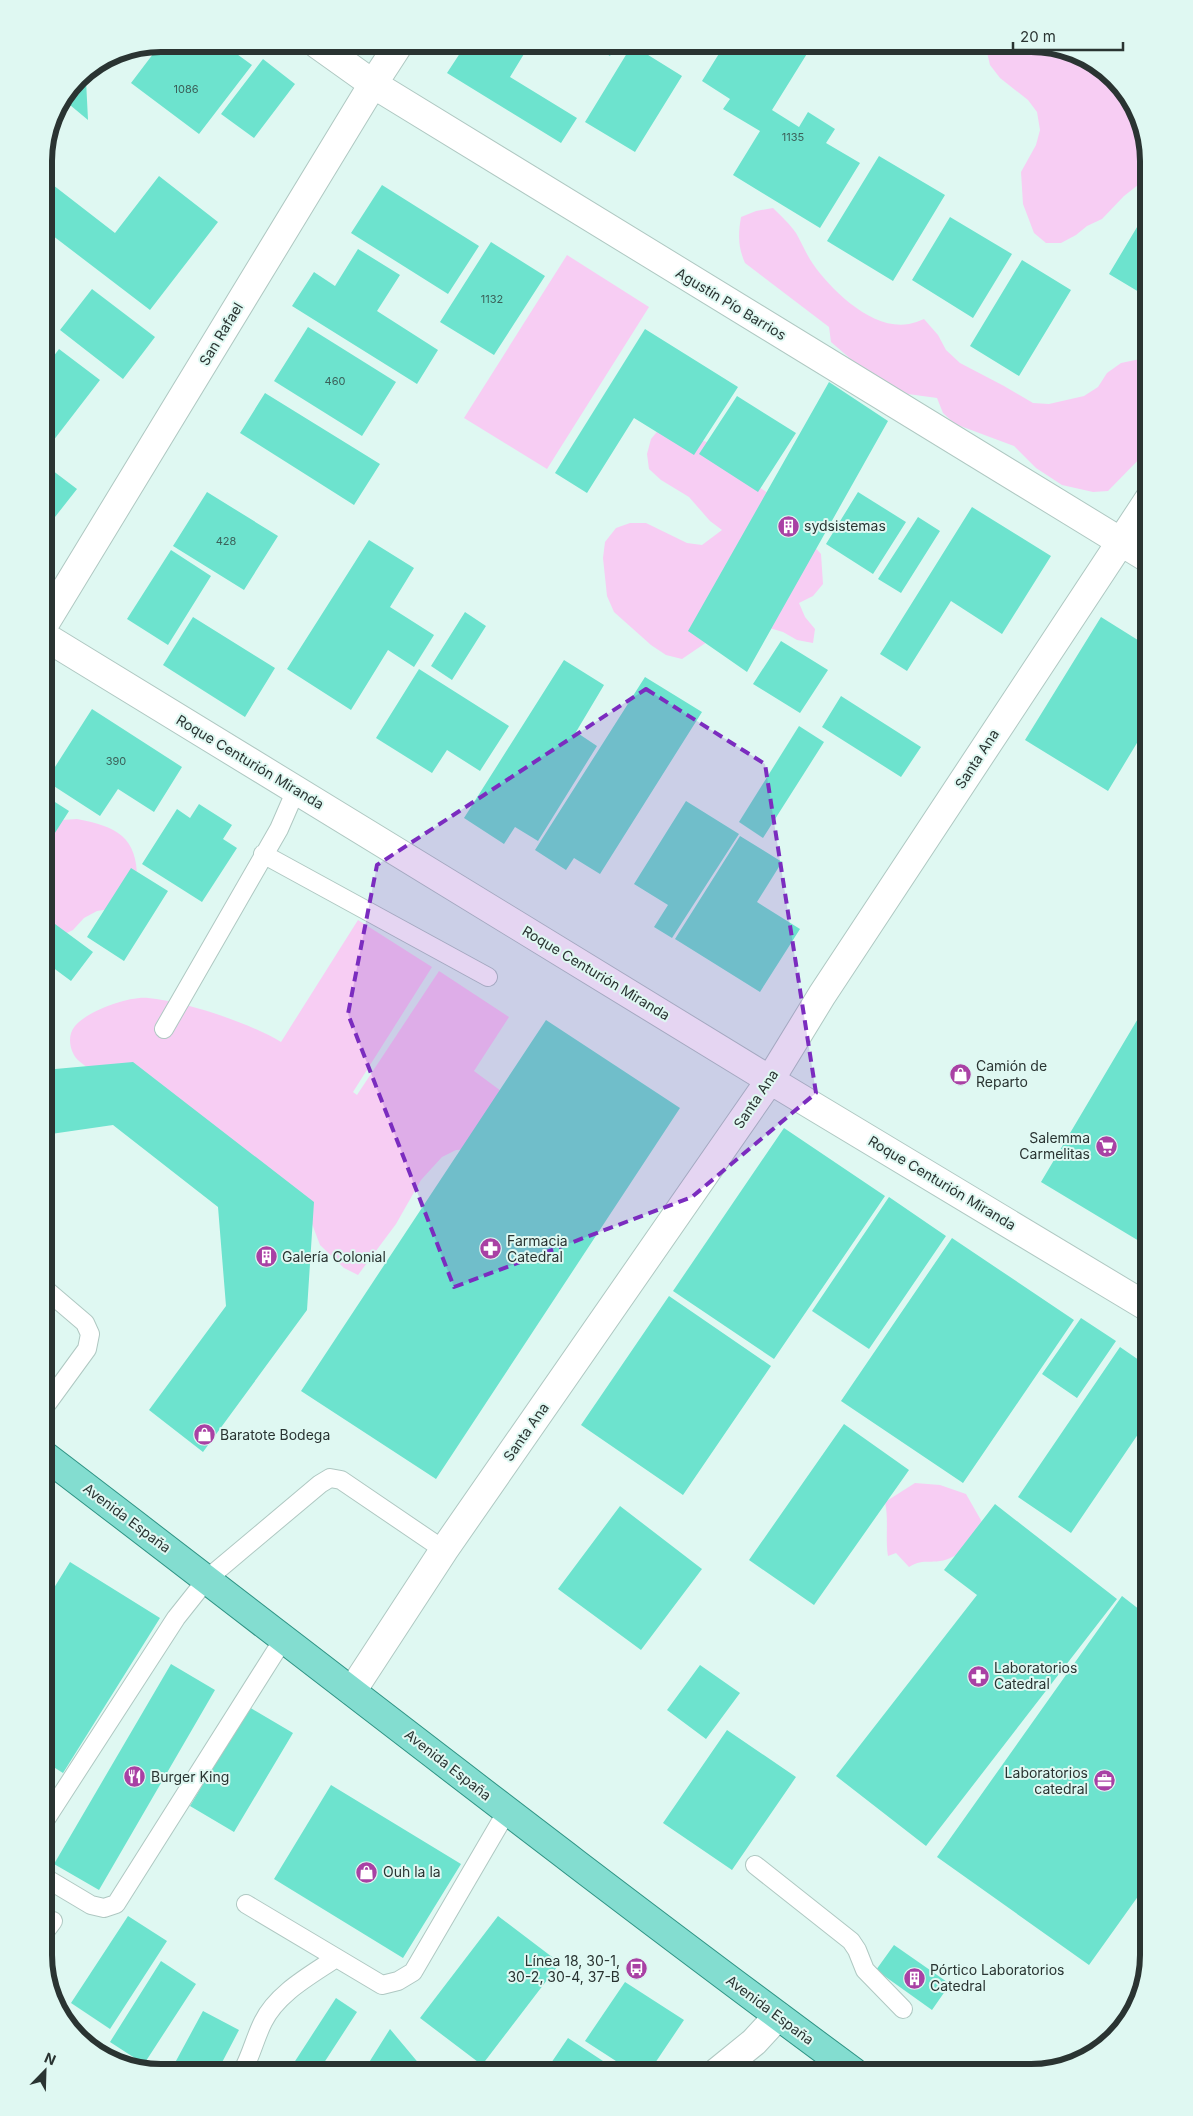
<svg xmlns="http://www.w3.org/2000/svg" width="1193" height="2116" font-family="Inter,sans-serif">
<rect width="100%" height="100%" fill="#dff8f2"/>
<path fill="#f7cdf3" d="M985,44H1040L1097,64L1117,86L1129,110L1140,123L1149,161V183L1138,185L1124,196L1102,219L1087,226L1076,235L1061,243H1046L1034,233L1023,204L1021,172L1036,145L1040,130L1037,112L1028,100L1000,78L990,65Z
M773,208C781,216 790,224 796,233C802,243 806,254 813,264C831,290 873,331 909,324C914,323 919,321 924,319L938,335L946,350L960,363L1004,386L1033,403L1049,404L1084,396L1098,387L1107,373L1121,363L1140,359L1149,361V449L1108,491L1093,492L1062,485L1036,468L1014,446L955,424L943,413L937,398L908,394L867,373L831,342L829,327L745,263C738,247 738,235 741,217L756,211Z
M567,255L649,307L547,469L464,418Z
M661,427L731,450L743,476L785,505L800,531L821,554L823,584L813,596L799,603L805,617L815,629L813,643L797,640L783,632L766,627L707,642L682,659L666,655L651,645L614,612L607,596L603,558L605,542L616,528L630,523H646L687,543L702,545L722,530L710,521L689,497L661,480L649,469L647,454L651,439Z
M77,819C119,827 139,838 137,885L116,908L97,911L84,918L73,930L44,944V828L62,820Z
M358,920L432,967L353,1092L357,1095L439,971L509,1017L474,1071L501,1091L471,1149L456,1150L442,1157L421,1180L396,1224L358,1275L344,1268L320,1245L303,1200L97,1074C90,1068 77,1062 74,1055C69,1046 68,1034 75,1026C87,1011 129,996 148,998C184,1001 250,1023 281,1042Z
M915,1483L940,1485L966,1494L986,1529C973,1541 958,1559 940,1561C926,1563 922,1559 909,1567L896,1553L888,1556C885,1538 889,1520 885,1502Z"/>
<path fill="#6de3ce" d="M161,44H223L252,65L199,134L131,83L153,54L144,47Z
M466,44H530L510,77L577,118L561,143L447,73Z
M590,44H617L610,56Z
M725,44H813L772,110L799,127L808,112L835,129L826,143L860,163L820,228L733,175L760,131L723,109L730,99L702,81Z
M632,45L682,76L635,152L585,122Z
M123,51L117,58L113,55L117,53Z
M263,59L295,84L254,138L221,114Z
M86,73V80L88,120L64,100L78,78Z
M879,156L945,195L893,281L827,241Z
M159,176L218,222L150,310L44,229V178L115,233Z
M382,185L479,246L448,294L351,233Z
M1149,207V298L1109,274Z
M950,217L1012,254L973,318L912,280Z
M491,242L545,276L494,355L440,322Z
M358,249L400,275L377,311L438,350L417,384L292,306L314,272L335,286Z
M1022,260L1071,290L1019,376L970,346Z
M92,289L155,337L123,379L60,330Z
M308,327L396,382L362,436L274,381Z
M645,329L738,387L694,455L634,418L587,493L555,473Z
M59,349L100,380L53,441L44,434V369Z
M829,382L888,421L747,672L688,631Z
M265,393L380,464L354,505L240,433Z
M737,396L796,433L758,492L699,454Z
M44,464L77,489L44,531Z
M207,492L278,536L244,590L173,546Z
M858,492L906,522L873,574L826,544Z
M972,507L1051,556L1002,634L951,601L907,671L880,654Z
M918,517L940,531L901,593L878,579Z
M369,540L414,568L390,607L434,635L414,667L388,650L351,710L287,669Z
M171,550L211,576L168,645L127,619Z
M465,612L486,626L452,680L431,666Z
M193,617L275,668L245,717L163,665Z
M1101,617L1149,647V723L1108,791L1025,740Z
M781,641L828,670L800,713L753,684Z
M564,660L604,685L576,732L597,746L538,841L515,827L504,844L464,818Z
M419,669L509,726L480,771L447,750L432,773L376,738Z
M645,677L702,712L600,874L574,858L566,870L535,850Z
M841,696L921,747L901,777L822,727Z
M92,709L182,767L154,812L118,789L100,816L46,781Z
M799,726L824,742L763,838L739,822Z
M1149,774V785L1144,782Z
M44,795L69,811L44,850Z
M686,801L739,834L672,938L654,927L668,905L634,884Z
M199,804L232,825L223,839L237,848L202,902L142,864L177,809L190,818Z
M740,836L782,862L757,902L800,929L760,992L675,939Z
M131,868L168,891L124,961L87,937Z
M55,924L93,952L71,981L44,961V939Z
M1149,1000V1247L1041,1182Z
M546,1020L680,1108L436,1479L301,1391Z
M133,1062L314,1202L307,1310L203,1452L149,1410L226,1306L218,1207L113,1125L44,1135V1070Z
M784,1128L885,1196L774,1359L673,1291Z
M889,1197L946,1236L869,1349L812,1311Z
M952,1238L1074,1320L963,1483L841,1401Z
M669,1296L771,1366L683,1495L581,1425Z
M1081,1318L1116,1341L1077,1398L1042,1374Z
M1120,1347L1149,1367V1418L1071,1533L1018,1497Z
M844,1424L909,1470L814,1605L749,1560Z
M995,1504L1117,1599L926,1846L836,1776L977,1595L944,1570Z
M620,1506L702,1569L641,1650L558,1589Z
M44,1549L52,1554L44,1568Z
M70,1562L160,1618L63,1773L44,1761V1604Z
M1122,1596L1149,1617V1881L1089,1965L937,1857Z
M171,1664L215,1690L99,1890L54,1864Z
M700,1665L740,1693L706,1739L667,1710Z
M249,1707L293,1733L234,1832L190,1806Z
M727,1730L796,1777L732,1870L663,1823Z
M331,1785L461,1864L403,1958L274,1879Z
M128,1916L167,1941L110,2029L71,2003Z
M498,1916L560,1963L482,2065L420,2018Z
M894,1945L950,1984L932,2010L876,1970Z
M161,1961L196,1984L144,2064L110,2042Z
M625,1982L684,2020L649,2072H633L585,2041Z
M336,1998L357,2012L318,2072H288Z
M203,2011L239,2030L217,2072H170Z
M390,2029L426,2072H363Z
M568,2038L603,2061L595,2072H545Z"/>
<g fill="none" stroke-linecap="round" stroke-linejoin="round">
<defs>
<path id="service" d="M263,854L488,977
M164,1029L279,829L296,790
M44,1408L87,1349L90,1334L85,1323L44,1288
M44,1822L176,1618L207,1579L320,1484L330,1478L341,1480L444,1550
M755,1865L851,1941L857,1950L865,1970L903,2009
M44,1877L91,1905L104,1908L116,1904L284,1638
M246,1904L382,1985L398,1981L413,1972L507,1811
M44,1933L53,1921
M242,2072C251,2056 255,2038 263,2022C277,1993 311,1975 336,1958"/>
<path id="minor" d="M317,44L373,84L1149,559
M44,625L373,84L399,44
M44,636L770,1080L822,995L1149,499"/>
<path id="tertiary" d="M352,1691L444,1550L770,1080L1149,1308
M717,2072L754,2042L778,2016"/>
<path id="primary" d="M44,1455C314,1661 581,1871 854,2072"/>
</defs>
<use href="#service" stroke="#afc8c2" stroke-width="20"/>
<use href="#minor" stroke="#afc8c2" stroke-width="30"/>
<use href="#tertiary" stroke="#afc8c2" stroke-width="30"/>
<use href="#primary" stroke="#2e9384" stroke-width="30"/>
<use href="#service" stroke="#fff" stroke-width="18"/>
<use href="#minor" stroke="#fff" stroke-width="28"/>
<use href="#tertiary" stroke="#fff" stroke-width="28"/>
<use href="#primary" stroke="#83ddd0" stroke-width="28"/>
</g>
<path fill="#7b2cbf" fill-opacity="0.2" stroke="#7b2cbf" stroke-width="4" stroke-dasharray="10 6" stroke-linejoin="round" d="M646,689L765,764L816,1093L692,1197L454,1287L348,1014L377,865Z"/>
<defs>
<symbol id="building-disc" viewBox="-11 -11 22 22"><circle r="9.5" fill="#a941a4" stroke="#dff8f2"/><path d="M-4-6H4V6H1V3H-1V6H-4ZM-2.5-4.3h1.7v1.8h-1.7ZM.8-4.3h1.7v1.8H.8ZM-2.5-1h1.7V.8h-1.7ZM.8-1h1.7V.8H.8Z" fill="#fff"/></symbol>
<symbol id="shop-disc" viewBox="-11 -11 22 22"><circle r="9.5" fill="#a941a4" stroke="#dff8f2"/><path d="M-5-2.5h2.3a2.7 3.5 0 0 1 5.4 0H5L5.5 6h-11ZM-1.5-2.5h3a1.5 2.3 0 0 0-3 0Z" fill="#fff"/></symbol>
<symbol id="supermarket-disc" viewBox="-11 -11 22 22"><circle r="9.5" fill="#a941a4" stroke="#dff8f2"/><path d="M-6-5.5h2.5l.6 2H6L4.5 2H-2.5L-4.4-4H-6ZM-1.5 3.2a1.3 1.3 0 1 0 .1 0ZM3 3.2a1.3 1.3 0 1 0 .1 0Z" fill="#fff"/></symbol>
<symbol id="pharmacy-disc" viewBox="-11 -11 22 22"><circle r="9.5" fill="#a941a4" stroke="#dff8f2"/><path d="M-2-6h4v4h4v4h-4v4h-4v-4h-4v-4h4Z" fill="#fff"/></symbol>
<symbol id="restaurant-disc" viewBox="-11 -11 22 22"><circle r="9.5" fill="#a941a4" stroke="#dff8f2"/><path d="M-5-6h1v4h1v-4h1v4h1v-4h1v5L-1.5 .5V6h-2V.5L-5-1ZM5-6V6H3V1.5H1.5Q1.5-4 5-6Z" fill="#fff"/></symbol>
<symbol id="office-disc" viewBox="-11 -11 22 22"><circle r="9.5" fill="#a941a4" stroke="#dff8f2"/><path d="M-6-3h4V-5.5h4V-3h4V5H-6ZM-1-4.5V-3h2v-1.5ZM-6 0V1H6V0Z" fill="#fff"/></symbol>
<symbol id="bus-disc" viewBox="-11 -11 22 22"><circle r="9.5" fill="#a941a4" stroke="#dff8f2"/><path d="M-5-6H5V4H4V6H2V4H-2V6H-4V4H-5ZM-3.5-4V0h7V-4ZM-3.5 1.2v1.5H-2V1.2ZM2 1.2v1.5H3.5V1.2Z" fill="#fff"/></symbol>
</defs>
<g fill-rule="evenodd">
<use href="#building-disc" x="776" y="514" width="25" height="25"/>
<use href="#shop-disc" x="948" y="1062" width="25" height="25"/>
<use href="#supermarket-disc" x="1094" y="1134" width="25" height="25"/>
<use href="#pharmacy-disc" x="478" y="1236" width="25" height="25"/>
<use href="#building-disc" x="254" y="1244" width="25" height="25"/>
<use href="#shop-disc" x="192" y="1422" width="25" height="25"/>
<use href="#pharmacy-disc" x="966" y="1664" width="25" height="25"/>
<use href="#restaurant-disc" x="122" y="1764" width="25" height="25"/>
<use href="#office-disc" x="1092" y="1768" width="25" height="25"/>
<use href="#shop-disc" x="354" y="1860" width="25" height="25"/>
<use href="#bus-disc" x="624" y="1956" width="25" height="25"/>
<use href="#building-disc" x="902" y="1966" width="25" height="25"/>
</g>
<g text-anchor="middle" stroke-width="4" stroke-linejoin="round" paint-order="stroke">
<g font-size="11" fill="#3b6059">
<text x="186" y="93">1086</text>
<text x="793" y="141">1135</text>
<text x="492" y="303">1132</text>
<text x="335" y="385">460</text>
<text x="226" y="545">428</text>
<text x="116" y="765">390</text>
</g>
<g font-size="14" fill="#2a3432" stroke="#dff8f2">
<text transform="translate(731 304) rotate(31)" y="5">Agustín Pío Barrios</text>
<text transform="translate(221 334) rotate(-59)" y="5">San Rafael</text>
<text transform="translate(977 759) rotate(-57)" y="5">Santa Ana</text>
<text transform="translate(250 762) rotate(31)" y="5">Roque Centurión Miranda</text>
<text transform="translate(596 973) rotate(31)" y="5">Roque Centurión Miranda</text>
<text transform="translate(756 1099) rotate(-56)" y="5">Santa Ana</text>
<text transform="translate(942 1183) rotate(31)" y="5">Roque Centurión Miranda</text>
<text transform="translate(526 1432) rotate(-55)" y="5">Santa Ana</text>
<text transform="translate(127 1518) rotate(37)" y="5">Avenida España</text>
<text transform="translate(448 1765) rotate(38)" y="5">Avenida España</text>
<text transform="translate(770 2010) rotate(37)" y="5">Avenida España</text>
</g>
<g font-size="14" fill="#2a3432" stroke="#dff8f2" text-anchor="start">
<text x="804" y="531">sydsistemas</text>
<text x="976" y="1071">Camión de<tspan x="976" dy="16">Reparto</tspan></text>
<text x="1090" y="1143" text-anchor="end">Salemma<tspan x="1090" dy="16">Carmelitas</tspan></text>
<text x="507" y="1246">Farmacia<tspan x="507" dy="16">Catedral</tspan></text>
<text x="282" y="1262">Galería Colonial</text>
<text x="220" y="1440">Baratote Bodega</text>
<text x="994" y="1673">Laboratorios<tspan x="994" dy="16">Catedral</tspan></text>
<text x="1088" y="1778" text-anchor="end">Laboratorios<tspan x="1088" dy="16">catedral</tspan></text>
<text x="151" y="1782">Burger King</text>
<text x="383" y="1877">Ouh la la</text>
<text x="620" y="1966" text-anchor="end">Línea 18, 30-1,<tspan x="620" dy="16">30-2, 30-4, 37-B</tspan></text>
<text x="930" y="1975">Pórtico Laboratorios<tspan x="930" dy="16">Catedral</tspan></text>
</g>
</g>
<path d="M0 0H1193V2116H0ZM161 52H1031A109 109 0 0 1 1140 161V1955A109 109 0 0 1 1031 2064H161A109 109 0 0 1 52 1955V161A109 109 0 0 1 161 52Z" fill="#dff8f2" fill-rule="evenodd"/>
<path fill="none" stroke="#2a3432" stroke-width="6" d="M161 52H1031A109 109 0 0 1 1140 161V1955A109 109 0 0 1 1031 2064H161A109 109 0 0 1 52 1955V161A109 109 0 0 1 161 52Z"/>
<g transform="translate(45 2071) rotate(23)" stroke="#dff8f2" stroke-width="4" paint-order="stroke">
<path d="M0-4L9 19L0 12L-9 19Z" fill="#2a3432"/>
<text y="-8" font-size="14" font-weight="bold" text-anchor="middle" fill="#2a3432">N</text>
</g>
<path d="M1013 42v8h110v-8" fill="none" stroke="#2a3432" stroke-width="2.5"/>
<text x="1020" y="42" font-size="15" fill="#2a3432" stroke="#dff8f2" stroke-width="4" paint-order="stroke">20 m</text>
</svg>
